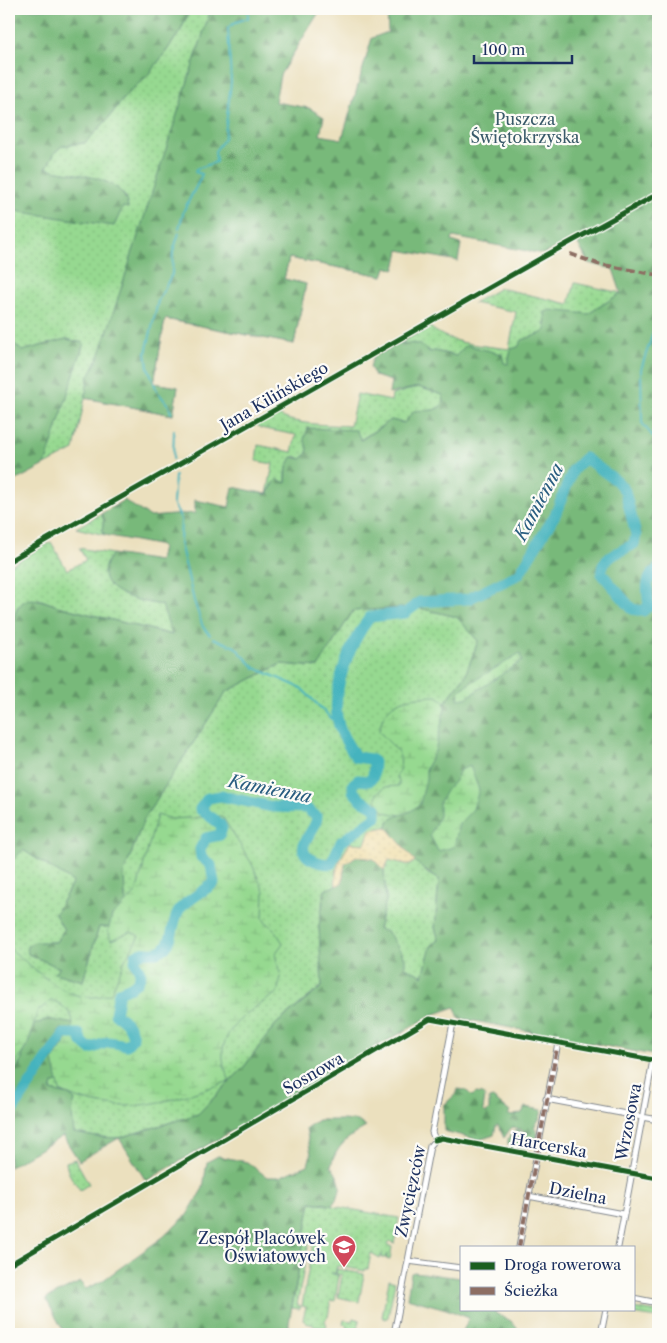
<svg xmlns="http://www.w3.org/2000/svg" width="667" height="1343" font-family="'Libre Caslon Text',serif">
<defs>
<pattern id="grass-dots" width="8" height="8" patternUnits="userSpaceOnUse" patternTransform="scale(1.25)"><rect width="8" height="8" fill="#96d990"/><path d="M2 2h.1M6 6h.1" fill="none" stroke="#81bb7f" stroke-width="1.8" stroke-linecap="round"/></pattern>
<pattern id="forest-firs" width="22" height="20" patternUnits="userSpaceOnUse" patternTransform="scale(1.25)"><rect width="22" height="20" fill="#78b97a"/><path d="M5 1l3.5 6h-7zM16 11l3.5 6h-7z" fill="#629767"/></pattern>
<pattern id="wetland-marsh" width="20" height="14" patternUnits="userSpaceOnUse" patternTransform="scale(1.25)"><rect width="20" height="14" fill="#96d990"/><path d="M1 5h8M5 5V1M11 12h8M15 12V8" fill="none" stroke="#81bb7f"/></pattern>
<pattern id="sand-dots" width="8" height="8" patternUnits="userSpaceOnUse" patternTransform="scale(1.25)"><rect width="8" height="8" fill="#eeda9e"/><path d="M2 2h.1M6 6h.1" fill="none" stroke="#ccbb8a" stroke-width="1.8" stroke-linecap="round"/></pattern>
</defs>
<rect width="100%" height="100%" fill="#fdfcf7"/>
<filter id="ink" filterUnits="userSpaceOnUse"><feTurbulence type="fractalNoise" baseFrequency=".02" numOctaves="2"/><feDisplacementMap in="SourceGraphic" scale="10" xChannelSelector="R" yChannelSelector="G"/><feConvolveMatrix kernelMatrix="1 2 1 2 8 2 1 2 1" color-interpolation-filters="sRGB"/></filter>
<filter id="wash" filterUnits="userSpaceOnUse"><feTurbulence type="fractalNoise" baseFrequency=".0096" numOctaves="4" result="noise"/><feDisplacementMap in="SourceGraphic" scale="20" xChannelSelector="R" yChannelSelector="G"/><feGaussianBlur stdDeviation="1.12" result="paint"/><feColorMatrix in="noise" values="0 0 0 0 0 0 0 0 0 0 0 0 0 0 0 0 0 1.4 0 .05"/><feComposite in="paint" operator="in"/></filter>
<g filter="url(#wash)">
<rect width="100%" height="100%" fill="#ebe0be"/>
<path fill="url(#grass-dots)" stroke="#588477" d="M190,9H211L147,212L395,269L386,267L383,276L289,258L284,279L306,284L294,344L165,319L154,383L178,387L173,415L85,398L74,450L45,465L83,343L66,339L22,351L13,342L9,341V183L127,198C104,176 76,174 46,169L55,152L62,146L85,143L107,120L126,95L149,74L165,53L181,30Z
M575,283L621,293L588,314L544,323L546,330L508,365L461,353L456,356L435,351L430,352L419,344L400,343L430,327C451,345 482,345 509,349L516,312L473,303L500,288L569,304Z
M418,387L443,395L444,403C434,414 427,409 414,411L404,423L391,420L360,440L308,449L306,455L301,459L295,456L286,472V483L274,482L267,494L273,464L256,461L258,445L292,452L296,435L260,428L256,424L277,413C287,425 333,425 350,426L357,394L391,401L392,395Z
M101,514L104,520L102,530L105,535L76,528Z
M51,542L67,570L86,560L79,548L112,554C85,589 137,601 162,605L173,635L57,606L39,599L18,606L9,632V566Z
M415,607L457,617L478,641L465,676L441,708L418,805L389,821L387,827L371,830L365,844L350,843C342,857 333,869 336,886L325,890L319,926L322,986L276,1024L244,1067L198,1114L119,1138L96,1137L74,1133L69,1095L51,1091L53,1083L71,1076L26,1028L22,1060L9,1082V864L23,850L73,882L55,914L64,930L56,942H49L28,954L61,968L55,973L83,981L99,927L120,928L125,899L124,873L144,819L226,692L281,664L318,667L353,611Z
M389,860L410,865L415,861L428,874L439,879L435,928L439,940L431,946L423,976L404,967L378,929L386,900L384,870Z
M75,1159L89,1184L80,1190C74,1180 67,1175 66,1162Z
M311,1202L399,1218L394,1244L391,1241L388,1243V1245L392,1247L390,1260L386,1259L387,1254L385,1258H382V1254L380,1258L371,1253L368,1269H365V1271L337,1266L335,1274L331,1273L339,1276L335,1301L331,1300L328,1317L325,1320L327,1326L324,1328L306,1323L303,1319L306,1307L302,1306L314,1238L310,1237L297,1305L301,1306L300,1309L292,1308Z
M337,1269L364,1274L359,1302L338,1297L342,1275L336,1274Z
M389,1280L395,1282L388,1317L386,1319L382,1317Z
M633,1308L658,1312L657,1318L631,1314Z
M353,1318L360,1320L357,1334L346,1331L347,1325L343,1324L344,1320L352,1321Z"/>
<path fill="url(#forest-firs)" stroke="#4a746c" d="M9,9H190L181,30L165,53L149,74L126,95L107,120L85,143L62,146L55,152L46,168C71,176 124,173 128,208L123,207L114,226L9,210Z
M211,9H321L280,75L275,102L309,108L324,117L320,135L342,139L372,38L388,32L387,9H658V1056L459,1018L455,1007L432,1015L146,1181L119,1138L79,1161L63,1136L9,1167V1082L22,1060L26,1028L48,1019L79,1025L71,1076L53,1084L51,1091L69,1095L75,1100L72,1113L74,1133L96,1137L119,1138L198,1114L244,1067L276,1024L322,987L319,926L325,890L342,883L345,864L356,856L373,859L384,870L386,900L378,929L388,932L405,958V967L423,976L431,946L439,940L435,928L439,879C417,869 402,846 387,827L388,821L418,805L441,708L465,676L478,641L457,617L415,607L353,611L318,667L281,664L226,692L144,819L124,873L125,899L134,917L120,928L99,927L83,981L54,973L60,968L28,954L27,946L35,942H56L64,930L55,914L73,882L23,850L9,864V632C19,599 23,592 57,606L172,635L162,605C137,601 84,590 112,554L159,561L162,546L105,535L102,530L104,520L101,514L124,500L150,517L195,513V500L229,507L233,487L267,494L277,479L286,483L287,467L292,457L301,459L306,455L308,449L304,439L308,428L356,430L361,440L391,420L404,423L414,411C427,409 434,414 444,403L443,395L418,387L389,394L391,381L375,376L370,367L373,357L400,343L419,344L430,352L435,351L456,356L466,345L502,354L504,363L508,364L511,349L518,347L522,340L542,333L546,330L545,312L550,310L588,314L621,293L613,269L588,263L575,238L543,254L453,237L452,241L461,244L458,261L399,250L395,269L386,267L383,276L289,258L284,279L306,284L294,344L165,319L154,383L178,387L173,415L85,398L88,378L100,354Z
M66,339L84,343L45,465L9,484V341L13,342L22,351Z
M458,1089L466,1090L472,1096L476,1093L483,1094L485,1097L483,1110L486,1113L489,1110V1099L493,1098L510,1112L508,1114L511,1116L522,1113L525,1107L542,1110L540,1118L534,1127L538,1134L534,1146L519,1149L508,1144V1139L513,1131L518,1130L522,1132L523,1137L526,1135V1131L513,1127L510,1129L504,1138L498,1125L496,1126L494,1135L479,1140L444,1131V1105L457,1093Z
M341,1120L358,1121L366,1127C348,1137 336,1146 331,1166C342,1182 344,1190 332,1205L311,1202L287,1334H65L46,1299L80,1282L86,1289L102,1281L163,1237L187,1215L203,1188L207,1162L218,1156L247,1162L267,1177H279L308,1165L311,1154L306,1128L318,1120Z
M414,1272L461,1278V1309H496L495,1313L511,1321L522,1334H458L464,1329L469,1318L446,1309L407,1298L411,1273Z"/>
<path fill="url(#wetland-marsh)" stroke="#588477" d="M520,653L522,661L466,698L458,699L460,690C479,676 500,667 520,653Z
M437,696L444,701L445,708L435,751L426,768V779L420,804L411,811L400,815L384,812L376,800L377,793L385,787L399,786V781L396,777C409,753 392,748 379,731C385,698 408,697 437,696Z
M470,766L479,790L473,809L459,824L454,847L438,851L430,835L439,816V803L446,791L455,781L460,770Z
M157,815L171,819L222,816L252,864L264,891L263,919L274,929L283,943L275,954L281,977L277,993C243,1015 207,1036 230,1081C170,1101 122,1120 60,1091L53,1060C70,1036 88,1018 52,1000L38,1011L28,1044L14,1067L9,1071V948C38,970 70,1010 111,993L125,960L139,936L131,932L111,940L108,931L112,916L136,893Z"/>
<path fill="url(#sand-dots)" stroke="#84847e" d="M387,827L415,861L410,865L389,860L384,870L373,859L356,856L345,864L342,883L336,886C333,869 342,857 350,843L365,844L370,830Z"/>
<g fill="none" stroke-linecap="round" stroke-linejoin="round">
<path stroke="#44b3be" stroke-width="2" d="M179,228L184,210L200,179L202,174L195,172L196,169L216,162L215,151L224,139L225,133L231,82L228,28L236,22L248,18V9
M658,318L641,369L642,423L658,443
M171,413L169,406L157,391L148,367L146,353L158,301L172,274L173,252L179,233
M173,459L174,430
M175,476L173,503L181,519L180,543L194,601L203,627L210,635
M213,638L235,647L255,668L301,688L339,726"/>
<path stroke="#44b3be" stroke-width="11" d="M9,1116L64,1034H79L82,1042L90,1049L108,1042L127,1045L133,1038C131,1026 125,1020 115,1014L119,992C130,988 137,986 141,974L135,961L136,955C145,949 156,956 165,948C174,938 172,923 178,912C181,904 207,889 214,883L211,865L201,857L200,849L206,838L220,835L222,828L220,824L200,809L208,798L221,796L273,807L306,808L317,817C316,828 309,832 305,842C297,858 320,864 331,864L341,842L376,817V808L361,800L353,791V784L358,780L369,781L373,777L374,762L370,759L356,757C350,748 342,737 339,726C329,693 350,643 370,617L405,613L420,602L468,599L519,574L555,515L573,470L585,458L617,481L625,491L636,535L634,544C622,551 599,558 602,574L632,609L643,611L649,606C647,591 644,578 658,569"/>
</g>
</g>
<g filter="url(#ink)">
<g fill="none" stroke-linecap="round" stroke-linejoin="round">
<defs>
<path id="minor" d="M9,561L545,256L658,194
M546,1099L658,1120
M435,1140L442,1138L658,1178
M435,1140L432,1132L453,1023
M528,1196L623,1214
M519,1247L558,1043
M618,1247L653,1060
M408,1261L461,1268
M9,1265L430,1019L658,1061
M633,1298L658,1303
M394,1334L430,1146L435,1140
M601,1334L606,1309"/>
</defs>
<use href="#minor" stroke="#83888e" stroke-width="7"/>
<use href="#minor" stroke="#fff" stroke-width="5"/>
<path stroke="#8d6e63" stroke-width="4" stroke-dasharray="8 4" stroke-linecap="butt" d="M570,254L598,264L658,275
M519,1247L558,1043"/>
<defs>
<path id="cycleway" d="M9,561L545,256L658,194
M435,1140L442,1138L658,1178
M9,1265L430,1019L658,1061"/>
</defs>
<use href="#cycleway" stroke="#fdfcf7" stroke-width="8"/>
<use href="#cycleway" stroke="#1b5e20" stroke-width="5"/>
</g>
</g>
<defs>
<symbol id="school-pin" viewBox="-11 -11 22 30"><path d="M0 17L-7.5 6A9.5 9.5 0 1 1 7.5 6Z" fill="#d1495b" stroke="#fdfcf7"/><path d="M0-5L7-2L0 1L-7-2ZM-4 1L0 2.5L4 1V4Q0 6-4 4Z" fill="#fff"/></symbol>
</defs>
<g fill-rule="evenodd">
<use href="#school-pin" x="330" y="1233" width="28" height="38"/>
</g>
<g text-anchor="middle" stroke-width="4.5" stroke-linejoin="round" paint-order="stroke">
<g font-size="16" fill="#3a5a6a" stroke="#fdfcf7">
<text x="525" y="125">Puszcza<tspan x="525" dy="18">Świętokrzyska</tspan></text>
</g>
<g font-size="16" fill="#1b2f5e" stroke="#fdfcf7">
<text transform="translate(274 396) rotate(-30)" y="6">Jana Kilińskiego</text>
<text transform="translate(313 1073) rotate(-30)" y="6">Sosnowa</text>
<text transform="translate(628 1122) rotate(-79)" y="6">Wrzosowa</text>
<text transform="translate(549 1145) rotate(10)" y="6">Harcerska</text>
<text transform="translate(410 1191) rotate(-78)" y="6">Zwycięzców</text>
<text transform="translate(578 1193) rotate(11)" y="6">Dzielna</text>
</g>
<g font-size="16" fill="#1b2f5e" stroke="#fdfcf7" text-anchor="end">
<text x="326" y="1244">Zespół Placówek<tspan x="326" dy="18">Oświatowych</tspan></text>
</g>
<g font-size="18" font-style="italic" fill="#295d80" stroke="#fdfcf7">
<text transform="translate(539 502) rotate(-62)" y="6">Kamienna</text>
<text transform="translate(270 789) rotate(11)" y="6">Kamienna</text>
</g>
</g>
<rect width="667" height="1343" fill="none" stroke="#fdfcf7" stroke-width="30"/>
<rect x="460" y="1246" width="175" height="65" fill="#fdfcf7" stroke="#a3aaba"/>
<rect x="470" y="1262" width="25" height="8" fill="#1b5e20" stroke="#a3aaba"/>
<text x="504" y="1270" font-size="15" fill="#1b2f5e">Droga rowerowa</text>
<rect x="470" y="1287" width="25" height="8" fill="#8d6e63" stroke="#a3aaba"/>
<text x="504" y="1296" font-size="15" fill="#1b2f5e">Ścieżka</text>
<path d="M474 55v8h98v-8" fill="none" stroke="#1b2f5e" stroke-width="2.5"/>
<text x="482" y="55" font-size="15" fill="#1b2f5e" stroke="#fdfcf7" stroke-width="4" paint-order="stroke">100 m</text>
</svg>
